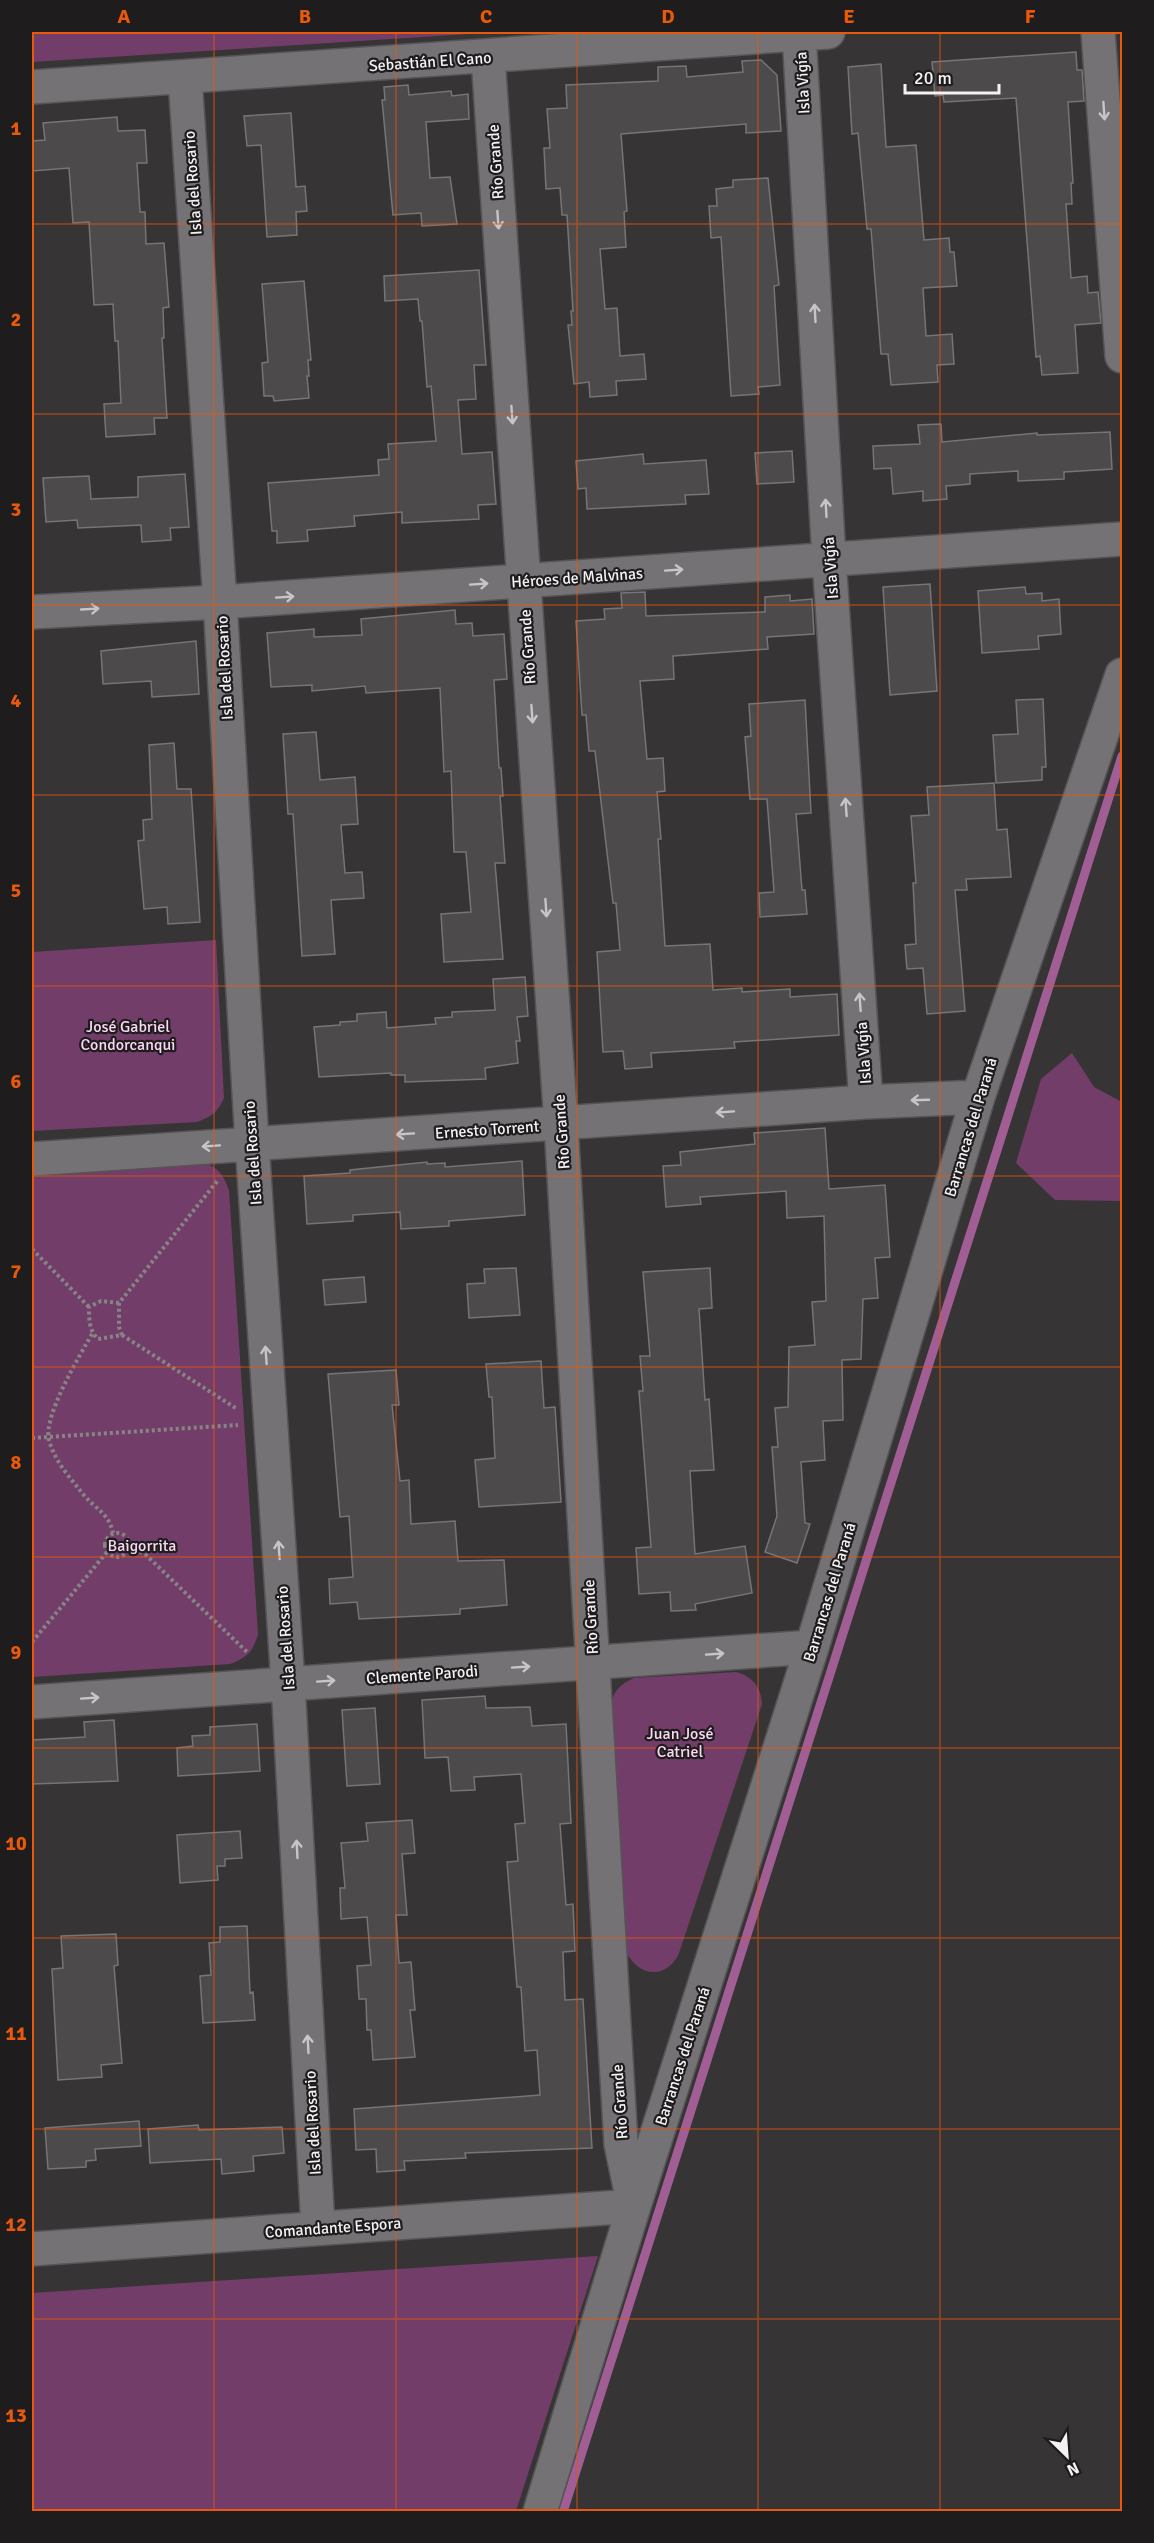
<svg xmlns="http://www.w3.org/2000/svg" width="1154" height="2543" font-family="Signika,sans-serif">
<rect width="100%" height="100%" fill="#373436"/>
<path fill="#733d6a" d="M32,32H500L32,62Z
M216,940L224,1098C218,1112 211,1117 197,1122L32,1131V952Z
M1072,1053L1094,1087L1122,1102V1201L1055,1200L1016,1163L1041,1079Z
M207,1164C221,1170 224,1177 229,1190L258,1634C253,1652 247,1658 230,1664L32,1677V1175Z
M736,1672C753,1677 761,1687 762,1704L678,1956C663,1980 639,1976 626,1952L611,1707C613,1690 620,1685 634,1678Z
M598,2256L516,2511H32V2293Z"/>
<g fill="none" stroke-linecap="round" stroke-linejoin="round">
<path stroke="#a05e95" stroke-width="9" d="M563,2512C745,1925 938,1342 1122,756"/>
</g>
<path fill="#4d4a4c" stroke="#777476" stroke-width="1.5" d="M1076,52L1077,70H1082L1084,101L1068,102L1073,183H1071L1072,204H1066L1071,278L1087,276L1088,293L1098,292L1101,323L1075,325L1078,373L1042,375L1040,356L1036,357L1016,98L944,102L943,95L935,96L932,62Z
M761,60L777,75L781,131L746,133V124L621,134L627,211L624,212L626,247L600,249L605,309L617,308L620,356L644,354L646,379L616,381L617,395L590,397L589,382L574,384L568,325H572L571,311H573L567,215H562L560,188L546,189L544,148H550L547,109L567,108L566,85L658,81V67L686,66L687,77L743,72L742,61Z
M881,64L886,147L916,145L924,240L949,238L950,252H954L957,286L923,288L926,336L952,334L954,364L937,365L938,382L891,385L888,354H881L871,229H867L858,133L852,134L848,67Z
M408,85L409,95L451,91L452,96L468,94L469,119L426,122L430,178L450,177L457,224L422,226L421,213L393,215L382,100H385L384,87Z
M291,113L296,187L305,186L307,211L296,212L297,235L267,237L261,145L247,146L244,116Z
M117,117L118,131L145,130L147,163H137L140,212H145L146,244L164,243L169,307L163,308L164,338H162L167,418H154L155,434L106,437L104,404L121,403L118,341H115L113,304L94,305L89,222L73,223L69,168L32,171V141L45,140L43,123Z
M768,178L779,285L774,286L780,385L758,387L759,394L731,396L721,237L711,238L709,206H717L716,189L733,187V180Z
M479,270L486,365H474L476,399L458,400L462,454L492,452L496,504L478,505L479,519L402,523V512L354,516L355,526L307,530L308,541L277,543V531H272L268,483L379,475L378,460L389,459L388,444L436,441L431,386L427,387L422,321H420L418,299L385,301L384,276Z
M304,281L311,360H308L309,376H307L309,398L274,401L273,396H264L262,363L268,362L262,284Z
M941,424L942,442L1037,433V435L1110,432L1112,469L1064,472V479L1018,481V471L970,474V484L946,486L947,499L923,501V491L893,494L891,468L874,469L873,446L920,444L918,425Z
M792,451L794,482L757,484L755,453Z
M643,454L644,464L706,460L709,494L685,495L686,504L587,509L586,488L578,489L576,461Z
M185,474L189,527L170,528L171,540L142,542L141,525L78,528L77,520L46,522L43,478L89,476L91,499L138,497V477Z
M930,584L937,691L890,695L883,587Z
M1025,587L1026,594L1042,593V601L1059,599L1061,634L1038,636L1039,649L982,653L978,591Z
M645,592L646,616L765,612V597L790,595V601L812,599L814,634L767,637L768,649L673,656L674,679L640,681L647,759L663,758L665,791L657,792L661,839H658L665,946L710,944L713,990L742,988V992L790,989V997L837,994L839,1035L734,1042L735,1048L651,1053L652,1067L625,1069L623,1051L603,1052L597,952L620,950L616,903H613L595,751H589L586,715H582L576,621L605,619L604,609L622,608L621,593Z
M455,610L456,624L472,623L473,636L504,634L507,679L494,680L499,768H501L503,796H500L505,863H495L503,959L444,962L441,914L471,912L466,852H454L451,771L444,772L440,688L366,693L365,686L312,691V685L271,687L267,633L314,629V637L362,635L361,619Z
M196,641L199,694L152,697L151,681L103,684L101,651Z
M1043,699L1046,767H1042V780L996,783L993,735L1018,734L1016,700Z
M805,700L811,813L796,814L802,890H805L807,914L760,917L759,893L774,892L767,799H750L745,737L751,736L749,704Z
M316,732L320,780L355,777L358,824L341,825L345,873L362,872L364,898L331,900L335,954L302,956L293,814H288L283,734Z
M174,743L177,789H191L200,922L168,924L167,907L144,909L138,841L144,840L143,820L152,819L149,745Z
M994,783L997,830L1007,829L1011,877L966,879L967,890H955L965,1011L927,1014L923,968L907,969L905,945L916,944L913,883H916L911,816L929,815L927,787Z
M525,977L528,1016L517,1017L520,1041H516L518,1063L485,1068L486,1079L405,1082V1075H391V1073L319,1077L314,1027L340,1025V1022L357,1021V1014L386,1012L387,1028L436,1024L435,1018L452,1017V1012L495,1010L493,979Z
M825,1128L829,1189L885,1185L890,1257L875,1258L878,1298L863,1299L861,1359L842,1360L843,1420L823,1421L825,1460L801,1462L805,1523L810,1524L797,1563L765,1552L777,1516L772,1447H778L775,1408L788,1407L789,1347L815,1345L812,1302L826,1301L824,1216L787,1218L786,1191L700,1197L701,1204L666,1207L663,1166L681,1165L680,1152L755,1144L754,1133Z
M522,1161L525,1215L449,1221V1226L401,1229L400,1212L353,1215V1221L307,1224L304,1176L350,1173V1170L427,1162V1164L445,1163V1167Z
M516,1268L520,1315L469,1318L467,1284L485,1283L484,1269Z
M710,1268L712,1308L699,1309L705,1400L709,1399L714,1470L690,1471L695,1554L745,1546L752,1593L695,1604L696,1610L671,1611L670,1592L639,1594L636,1548L651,1547L639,1391H643L640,1356H650L643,1272Z
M364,1277L366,1302L325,1305L323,1280Z
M541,1361L544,1408L555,1407L561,1502L479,1507L475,1460L495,1458L492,1397H489L486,1364Z
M396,1370L399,1405H392L400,1481L409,1480L411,1524L455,1521L458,1561L504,1560L507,1605L460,1609V1614L359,1619L357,1602L330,1604L329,1579L353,1577L349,1516L340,1517L328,1374Z
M485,1696L486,1708L530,1707L532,1726L566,1724L571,1823L560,1824L566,1905L573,1904L575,1951L563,1952L565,2000L583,1999L592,2148L465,2153L466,2158L404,2161L405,2170L377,2172L376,2149L356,2150L354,2109L540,2095L537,2050L525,2051L521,1987H517L507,1862L518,1861L515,1824L525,1823L521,1774L474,1777L475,1790L451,1791L448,1757L425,1758L422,1700Z
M375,1708L380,1784L347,1786L342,1710Z
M114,1720L118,1781L32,1784V1740L85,1737L84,1722Z
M257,1724L260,1771L178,1776L177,1748L193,1746L192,1736L210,1735V1727Z
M412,1820L415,1853L402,1854L407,1915H396L399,1963L411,1962L415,2010H410L415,2057L373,2060L371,2030H367L366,1999H359L357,1966L371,1965L367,1917L341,1919L340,1888H345L341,1843L368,1841L366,1823Z
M240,1831L242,1858L225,1859V1866H217L218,1880L180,1883L177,1835Z
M247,1926L250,1993L253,1992L255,2020L203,2023L200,1976L211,1975L209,1943L220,1942V1927Z
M116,1934L118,1965L114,1966L122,2063L101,2065L102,2077L58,2080L52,1969L63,1968L61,1936Z
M139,2121L141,2146L95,2149L96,2160L86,2161V2167L48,2169L45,2128Z
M198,2125L199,2130L282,2127L284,2153L253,2156L254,2171L222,2174L221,2159L150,2163L148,2129Z"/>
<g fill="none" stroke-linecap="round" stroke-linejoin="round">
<defs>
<path id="minor" d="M1098,32L1122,356
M799,33L829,559L866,1102
M488,57L561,1124L621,2144L634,2206
M185,78L220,602L252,1143L288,1683L318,2228
M32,87L828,32
M32,612L220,602L1122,539
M32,1159L866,1102L978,1097
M32,1702L812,1647
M32,2249L634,2206
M540,2512L634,2206L812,1647L978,1097L1122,675"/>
</defs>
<use href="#minor" stroke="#565456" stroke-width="36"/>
<path stroke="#878486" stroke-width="4" stroke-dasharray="3 3" stroke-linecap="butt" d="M32,1249L89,1307
M119,1303L101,1301L89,1307C89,1319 89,1331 98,1339L122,1335L119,1327V1303L219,1179
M92,1334C80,1355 43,1416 49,1440C54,1460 70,1478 83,1494C95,1509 109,1513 113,1533
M122,1335L237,1409
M32,1438L238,1425
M105 1545a12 12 0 1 1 24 0a12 12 0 1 1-24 0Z
M129,1546L145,1554L248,1653
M32,1642L107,1552"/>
<use href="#minor" stroke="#757275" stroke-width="33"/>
</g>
<defs><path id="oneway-shaft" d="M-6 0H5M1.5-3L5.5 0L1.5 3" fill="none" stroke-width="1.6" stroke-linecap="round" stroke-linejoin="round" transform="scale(1.5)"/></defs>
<g stroke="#c8c5c8">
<use href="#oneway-shaft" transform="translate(1104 111) rotate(86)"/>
<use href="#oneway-shaft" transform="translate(498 220) rotate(86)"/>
<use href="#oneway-shaft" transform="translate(815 313) rotate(-93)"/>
<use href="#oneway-shaft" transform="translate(512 415) rotate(86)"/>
<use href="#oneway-shaft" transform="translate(826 508) rotate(-93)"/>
<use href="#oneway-shaft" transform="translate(674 570) rotate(-4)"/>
<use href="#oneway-shaft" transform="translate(479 584) rotate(-4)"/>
<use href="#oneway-shaft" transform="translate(285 597) rotate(-4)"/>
<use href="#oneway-shaft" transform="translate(90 609) rotate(-3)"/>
<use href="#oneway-shaft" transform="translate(532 714) rotate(86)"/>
<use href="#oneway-shaft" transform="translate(846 807) rotate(-94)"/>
<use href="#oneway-shaft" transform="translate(546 908) rotate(86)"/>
<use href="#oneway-shaft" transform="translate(860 1002) rotate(-94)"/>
<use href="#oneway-shaft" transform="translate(920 1100) rotate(178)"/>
<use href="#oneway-shaft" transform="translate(725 1112) rotate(176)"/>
<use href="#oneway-shaft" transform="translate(405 1134) rotate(176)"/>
<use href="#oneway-shaft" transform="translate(211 1146) rotate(176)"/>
<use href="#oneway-shaft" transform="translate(266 1355) rotate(-94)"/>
<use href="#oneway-shaft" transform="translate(279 1550) rotate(-94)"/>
<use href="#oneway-shaft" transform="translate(715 1654) rotate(-4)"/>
<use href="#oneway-shaft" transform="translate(521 1667) rotate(-4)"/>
<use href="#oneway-shaft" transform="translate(326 1681) rotate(-4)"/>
<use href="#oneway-shaft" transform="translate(90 1698) rotate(-4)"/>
<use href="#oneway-shaft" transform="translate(297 1849) rotate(-93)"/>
<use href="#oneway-shaft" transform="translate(308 2044) rotate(-93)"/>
</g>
<path fill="none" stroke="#e8590c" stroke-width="1.5" stroke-opacity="0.55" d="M214,32V2512M396,32V2512M577,32V2512M758,32V2512M940,32V2512M32,224H1122M32,414H1122M32,605H1122M32,795H1122M32,986H1122M32,1176H1122M32,1367H1122M32,1557H1122M32,1748H1122M32,1938H1122M32,2129H1122M32,2319H1122"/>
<g text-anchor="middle" stroke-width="4.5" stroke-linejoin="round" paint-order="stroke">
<g font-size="16" fill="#f4f2f4" stroke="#1e1c1d">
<text transform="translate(430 61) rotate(-4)" y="6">Sebastián El Cano</text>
<text transform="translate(802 83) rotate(-93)" y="6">Isla Vigía</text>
<text transform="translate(495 162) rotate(-94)" y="6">Río Grande</text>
<text transform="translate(192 183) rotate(-94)" y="6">Isla del Rosario</text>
<text transform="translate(830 568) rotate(-94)" y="6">Isla Vigía</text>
<text transform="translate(577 577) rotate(-4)" y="6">Héroes de Malvinas</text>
<text transform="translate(527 647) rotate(-94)" y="6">Río Grande</text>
<text transform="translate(224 668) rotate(-93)" y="6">Isla del Rosario</text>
<text transform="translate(863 1053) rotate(-94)" y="6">Isla Vigía</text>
<text transform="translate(970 1127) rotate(-73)" y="6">Barrancas del Paraná</text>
<text transform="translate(487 1129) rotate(-4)" y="6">Ernesto Torrent</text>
<text transform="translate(561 1132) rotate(-94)" y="6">Río Grande</text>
<text transform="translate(252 1153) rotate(-94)" y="6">Isla del Rosario</text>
<text transform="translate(829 1592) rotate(-73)" y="6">Barrancas del Paraná</text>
<text transform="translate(590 1617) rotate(-93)" y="6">Río Grande</text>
<text transform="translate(285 1638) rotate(-94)" y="6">Isla del Rosario</text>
<text transform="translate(422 1674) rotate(-4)" y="6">Clemente Parodi</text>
<text transform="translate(682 2056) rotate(-72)" y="6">Barrancas del Paraná</text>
<text transform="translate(619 2102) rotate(-94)" y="6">Río Grande</text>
<text transform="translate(312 2123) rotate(-93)" y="6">Isla del Rosario</text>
<text transform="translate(333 2227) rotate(-4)" y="6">Comandante Espora</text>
</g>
<g font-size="16" fill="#fcd7f4" stroke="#1e1c1d">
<text x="128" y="1032">José Gabriel<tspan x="128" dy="18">Condorcanqui</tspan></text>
<text x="142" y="1551">Baigorrita</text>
<text x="680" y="1739">Juan José<tspan x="680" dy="18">Catriel</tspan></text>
</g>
</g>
<rect width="1154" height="2543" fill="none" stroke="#1e1c1d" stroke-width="66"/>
<g transform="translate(1067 2456) rotate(155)" stroke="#1e1c1d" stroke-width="4.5" paint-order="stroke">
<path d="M0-4.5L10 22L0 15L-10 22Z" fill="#f4f2f4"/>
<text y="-9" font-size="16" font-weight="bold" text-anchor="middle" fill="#f4f2f4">N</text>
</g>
<path d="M905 84v9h94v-9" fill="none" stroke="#f4f2f4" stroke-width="3"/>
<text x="914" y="84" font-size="18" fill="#f4f2f4" stroke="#1e1c1d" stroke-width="4.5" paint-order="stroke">20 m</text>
<rect x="33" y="33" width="1088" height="2477" fill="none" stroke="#e8590c" stroke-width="2"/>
<g font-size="20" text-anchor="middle" font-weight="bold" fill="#e8590c">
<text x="124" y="23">A</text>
<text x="305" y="23">B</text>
<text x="486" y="23">C</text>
<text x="668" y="23">D</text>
<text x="849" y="23">E</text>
<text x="1030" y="23">F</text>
<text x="16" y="135">1</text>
<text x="16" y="326">2</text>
<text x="16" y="516">3</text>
<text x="16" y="707">4</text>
<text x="16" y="897">5</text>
<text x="16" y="1088">6</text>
<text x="16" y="1278">7</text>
<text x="16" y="1469">8</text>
<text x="16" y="1659">9</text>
<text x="16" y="1850">10</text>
<text x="16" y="2040">11</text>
<text x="16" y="2231">12</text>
<text x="16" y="2422">13</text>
</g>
</svg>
